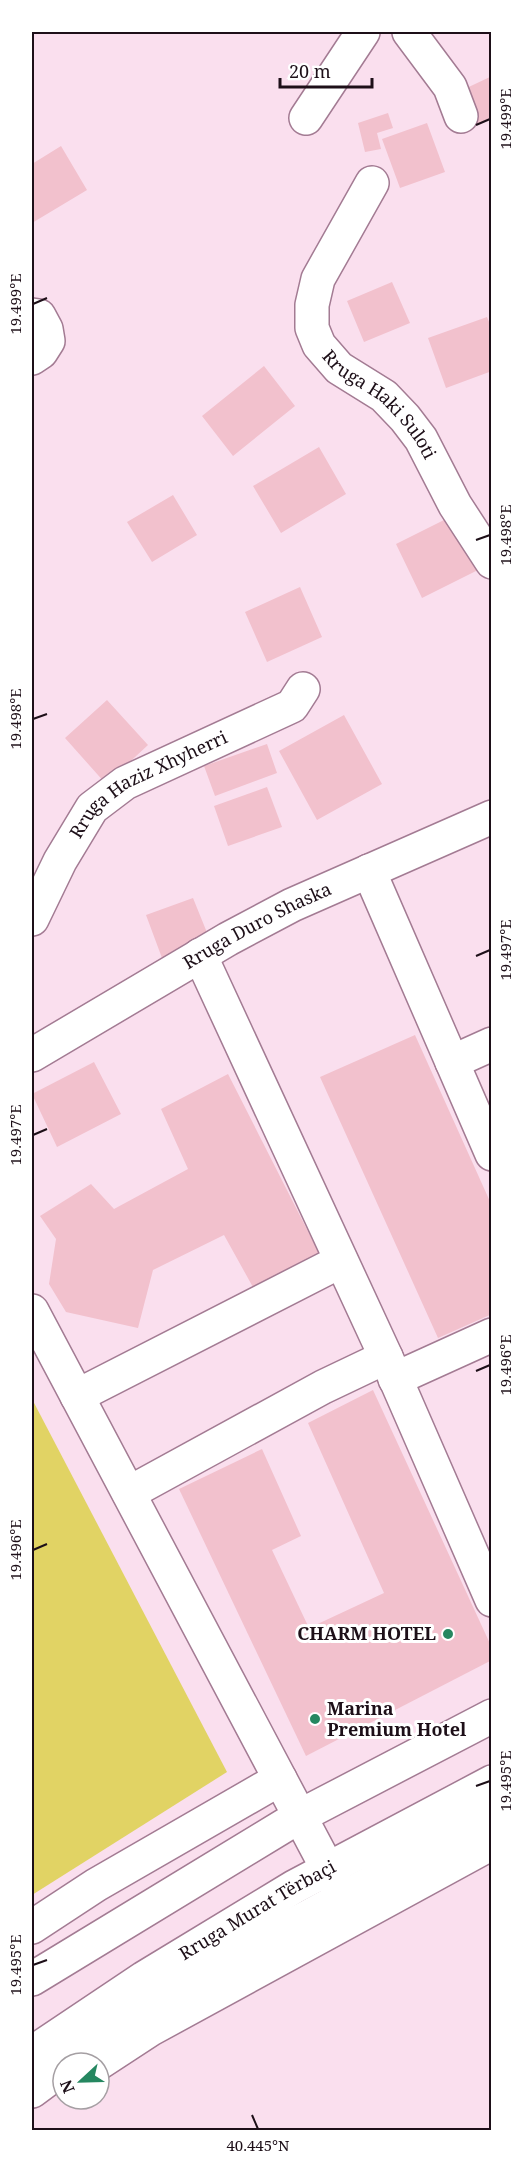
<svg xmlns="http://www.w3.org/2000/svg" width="523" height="2162" font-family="'Noto Serif',serif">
<rect width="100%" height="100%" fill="#fadfee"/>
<path fill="#e1d364" d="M32,1399L227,1772L32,1895Z"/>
<path fill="#f2c1cd" d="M492,76V118L471,127L456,93Z
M388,113L393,128L377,133L381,149L365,152L358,123Z
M427,123L445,172L400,188L382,139Z
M61,146L87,190L32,223V164Z
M392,282L410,323L364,342L347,301Z
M487,317L492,329V371L446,388L428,338Z
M264,366L295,406L233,456L202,416Z
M319,447L346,494L281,533L253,486Z
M173,495L197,535L152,562L127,522Z
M452,516L478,570L422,598L396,544Z
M300,587L322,637L267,662L245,612Z
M107,700L148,745L106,784L65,738Z
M344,715L382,784L317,820L279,751Z
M267,744L277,773L215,796L204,766Z
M267,787L282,827L228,846L214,806Z
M193,898L210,940L162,958L146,915Z
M415,1035L492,1206V1314L438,1338L320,1077Z
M94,1062L121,1114L57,1147L32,1094Z
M228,1074L322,1259L254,1289L224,1235L153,1270L138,1328L66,1312L49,1284L56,1239L40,1216L91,1184L114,1209L188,1169L161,1109Z
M373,1390L492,1648V1660L306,1756L179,1489L262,1449L301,1536L272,1550L309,1628L384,1593L308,1423Z"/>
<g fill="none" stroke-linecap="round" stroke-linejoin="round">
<defs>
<g id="minor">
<path d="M409,32L450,87L461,116"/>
<path d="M306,118L363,32"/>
<path id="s1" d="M372,183L318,279L312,305V328L319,345L339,368L384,396L405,418L421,439L455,505L492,562"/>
<path d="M32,315L39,316L46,329L48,341L41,352L32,358"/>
<path d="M369,871L492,1154"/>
<path id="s2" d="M32,919L60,861L92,808L125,783L292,706L303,689"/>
<path d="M200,955L386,1357L492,1600"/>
<path d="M452,1062L492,1044"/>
<path d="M32,1311L341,1894"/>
<path d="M395,1379L492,1335"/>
<path d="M77,1396L341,1261"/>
<path d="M129,1493L323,1387L386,1357"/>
<path d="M32,1927L96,1885L280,1779"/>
<path d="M32,1979L300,1816L492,1716"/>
<path d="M99,2063L151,2029L492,1843"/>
</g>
<g id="major">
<path id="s3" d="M32,1055L228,939L292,905L492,817"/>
<path id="s4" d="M32,2053L144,1978L294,1887L492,1782"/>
<path d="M70,2063L159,2002L241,1953L492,1817"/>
<path d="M32,2091L63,2068"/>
</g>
</defs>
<use href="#minor" stroke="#a37b93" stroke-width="36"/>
<use href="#major" stroke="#a37b93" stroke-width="36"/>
<use href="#minor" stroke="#fff" stroke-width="33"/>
<use href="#major" stroke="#fff" stroke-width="33"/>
</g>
<path fill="none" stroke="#1d0f18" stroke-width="2" d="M476,125L490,119M33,304L47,298M476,540L490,535M33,719L47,714M476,956L490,950M33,1135L47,1129M476,1371L490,1365M33,1550L47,1544M476,1786L490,1781M33,1965L47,1960M252,2115L258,2129"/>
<g fill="#258760" stroke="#fff" stroke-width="2">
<circle cx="448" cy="1634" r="6"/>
<circle cx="315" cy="1719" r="6"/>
</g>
<g text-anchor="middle" stroke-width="6" stroke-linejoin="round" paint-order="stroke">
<g font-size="18" fill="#1d0f18" stroke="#fff">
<text dy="6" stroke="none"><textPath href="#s1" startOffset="264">Rruga Haki Suloti</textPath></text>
<text dy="6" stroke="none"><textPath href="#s2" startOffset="186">Rruga Haziz Xhyherri</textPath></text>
<text dy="6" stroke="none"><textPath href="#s3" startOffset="260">Rruga Duro Shaska</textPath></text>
<text dy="6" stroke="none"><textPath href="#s4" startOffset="267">Rruga Murat Tërbaçi</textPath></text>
</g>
<g font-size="18" font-weight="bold" fill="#1d0f18" stroke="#fff" text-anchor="end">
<text x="436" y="1640">CHARM HOTEL</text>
<text x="327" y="1715" text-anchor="start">Marina<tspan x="327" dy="21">Premium Hotel</tspan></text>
</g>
</g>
<rect width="523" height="2162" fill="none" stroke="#ffffff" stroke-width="66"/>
<g transform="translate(81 2081) rotate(248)"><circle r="28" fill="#ffffff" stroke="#a59fa3" stroke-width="1.5"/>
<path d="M0-4.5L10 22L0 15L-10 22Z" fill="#258760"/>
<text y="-9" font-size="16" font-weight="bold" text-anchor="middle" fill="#1d0f18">N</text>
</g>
<path d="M280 78v9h92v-9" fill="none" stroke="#1d0f18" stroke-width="3"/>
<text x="289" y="78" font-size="18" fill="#1d0f18" stroke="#ffffff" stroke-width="4.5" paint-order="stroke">20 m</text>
<rect x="33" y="33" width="457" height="2096" fill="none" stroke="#1d0f18" stroke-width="2"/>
<g font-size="15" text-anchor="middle" fill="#1d0f18">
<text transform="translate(506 119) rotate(-90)" y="5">19.499°E</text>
<text transform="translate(16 304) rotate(-90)" y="5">19.499°E</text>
<text transform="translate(506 535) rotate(-90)" y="5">19.498°E</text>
<text transform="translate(16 719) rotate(-90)" y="5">19.498°E</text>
<text transform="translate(506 950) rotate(-90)" y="5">19.497°E</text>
<text transform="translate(16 1135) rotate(-90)" y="5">19.497°E</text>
<text transform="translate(506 1365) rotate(-90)" y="5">19.496°E</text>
<text transform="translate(16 1550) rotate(-90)" y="5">19.496°E</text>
<text transform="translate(506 1781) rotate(-90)" y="5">19.495°E</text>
<text transform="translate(16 1965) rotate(-90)" y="5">19.495°E</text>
<text x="258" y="2151">40.445°N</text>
</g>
</svg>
